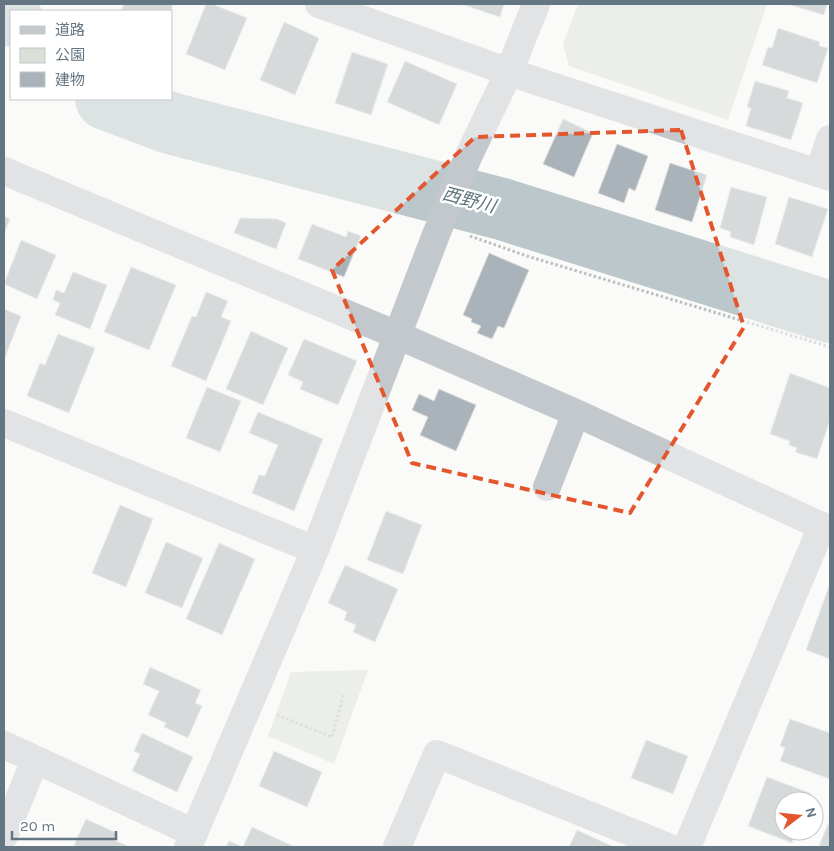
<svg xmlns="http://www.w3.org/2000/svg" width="834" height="851" font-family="Karla,'Noto Sans JP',sans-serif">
<rect width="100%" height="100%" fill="#fafaf8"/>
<path fill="#dadfd7" d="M578,4H767L728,120L569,66L563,44Z
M368,670L334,764L268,736L291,672Z"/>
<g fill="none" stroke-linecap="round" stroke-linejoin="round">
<path stroke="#bbc7cb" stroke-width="62" d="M4,9L11,16
M106,99L170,123L502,209L830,312"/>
</g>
<path fill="#aab3b9" stroke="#dcdcda" d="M124,4H173L171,11H121Z
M206,4H212L247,18L225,70L186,54Z
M461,4H504L500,17Z
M787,4H827L824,15Z
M284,22L319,38L295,95L260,80Z
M778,28L820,42L819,46L828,48L817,83L762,65L768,47L772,48Z
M352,52L388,64L371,115L335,103Z
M405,61L457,84L439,125L387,102Z
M755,81L789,91L787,98L803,103L791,140L746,126L751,108L747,107Z
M563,119L593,133L574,177L543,164Z
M617,144L648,156L635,191L629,188L624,203L598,193Z
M670,163L707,175L692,222L655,210Z
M731,187L767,197L754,245L730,237L731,232L720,228Z
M789,197L828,209L812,257L775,244Z
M4,216L10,219L4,234Z
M240,218L277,219L286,223L276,249L234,233Z
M312,224L346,237L348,231L361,236L344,277L298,259Z
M21,240L56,255L37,299L4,284Z
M489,253L529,270L504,328L498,326L492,339L477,333L481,326L471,322L472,319L463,315Z
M131,267L176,285L149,350L104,332Z
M73,272L107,285L90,329L55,315L60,303L53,300L56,290L64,293Z
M206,292L228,301L221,317L231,321L206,381L171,366L192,316L196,317Z
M4,309L21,316L4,360Z
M251,331L288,348L263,405L226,389Z
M58,334L95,348L69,413L27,396L40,363L45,365Z
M304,339L357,361L338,405L300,389L303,382L288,375Z
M790,373L830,388V420L817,459L795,452L797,448L789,445L790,441L770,434Z
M207,387L241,401L220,452L186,438Z
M439,389L476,405L456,451L420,435L428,417L412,410L419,394L434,401Z
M258,412L323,439L294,511L252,493L259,475L265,476L278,445L249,433Z
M120,505L153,519L126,587L92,573Z
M386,511L422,525L403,574L367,560Z
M166,542L203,558L182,608L145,593Z
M219,543L255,559L222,635L186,619Z
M345,565L398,589L375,642L353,632L356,625L344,620L347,612L328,603Z
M829,586L830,587V659L806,650Z
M150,667L201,690L195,703L202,706L188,738L164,727L166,723L148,715L159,691L143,684Z
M790,719L830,733V779L780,761L785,748L780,746Z
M142,733L193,757L177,792L132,771L140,754L134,751Z
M646,740L688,756L673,794L631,778Z
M274,751L322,772L307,807L259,786Z
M767,777L810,793L807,801H784V831H796L792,843L748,826Z
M86,819L117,833L114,840L130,847H79L74,845Z
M830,820V847H824L819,845Z
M252,827L295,847H226L229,841L243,847Z
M577,830L614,847H569Z"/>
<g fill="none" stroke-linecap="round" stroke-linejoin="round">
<path stroke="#bbbfc2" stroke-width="3" stroke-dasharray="2.5 2.5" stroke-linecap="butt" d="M470,236L527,256L830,347
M277,715L332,737L344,693"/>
<path stroke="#c3c8cc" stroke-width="28" d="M319,4L509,72L830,177
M4,171L397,335L576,413L830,530
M819,173L830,139
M4,423L315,550
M547,487L576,413
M4,745L194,833
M4,836L35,760
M188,847L315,550L437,232L469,155L509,72L536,4
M397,847L437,754L668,847
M687,847L822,526"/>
</g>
<path d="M0 0H834V851H0ZM681,130L744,327L630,513L412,463L332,270L475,137Z" fill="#fafaf8" fill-opacity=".55" fill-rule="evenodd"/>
<path fill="none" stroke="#e4572e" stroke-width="4" stroke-dasharray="10 6" stroke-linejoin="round" d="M681,130L744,327L630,513L412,463L332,270L475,137Z"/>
<g text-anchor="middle" stroke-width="5" stroke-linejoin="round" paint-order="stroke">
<g font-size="18" font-style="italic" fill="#60757c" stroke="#fff">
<text transform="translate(469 200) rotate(15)" y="6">西野川</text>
</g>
</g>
<rect width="834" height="851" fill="none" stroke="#657683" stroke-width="10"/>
<rect x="10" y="10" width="162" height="90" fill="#ffffff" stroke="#c1c8cd"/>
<rect x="20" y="26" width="25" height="8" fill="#c3c8cc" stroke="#c1c8cd"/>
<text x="55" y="35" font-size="15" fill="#657683">道路</text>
<rect x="20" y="48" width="25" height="15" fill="#dadfd7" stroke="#c1c8cd"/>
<text x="55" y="60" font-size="15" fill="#657683">公園</text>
<rect x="20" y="72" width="25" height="15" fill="#aab3b9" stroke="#c1c8cd"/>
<text x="55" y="85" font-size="15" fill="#657683">建物</text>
<g transform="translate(799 816) rotate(74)"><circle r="24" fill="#ffffff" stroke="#c1c8cd"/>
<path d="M0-4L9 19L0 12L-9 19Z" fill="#e4572e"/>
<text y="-8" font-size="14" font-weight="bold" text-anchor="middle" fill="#657683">N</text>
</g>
<path d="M12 831v8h104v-8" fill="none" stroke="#657683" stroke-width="2.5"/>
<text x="20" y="831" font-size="15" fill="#657683" stroke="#ffffff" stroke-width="4" paint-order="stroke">20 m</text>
</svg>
